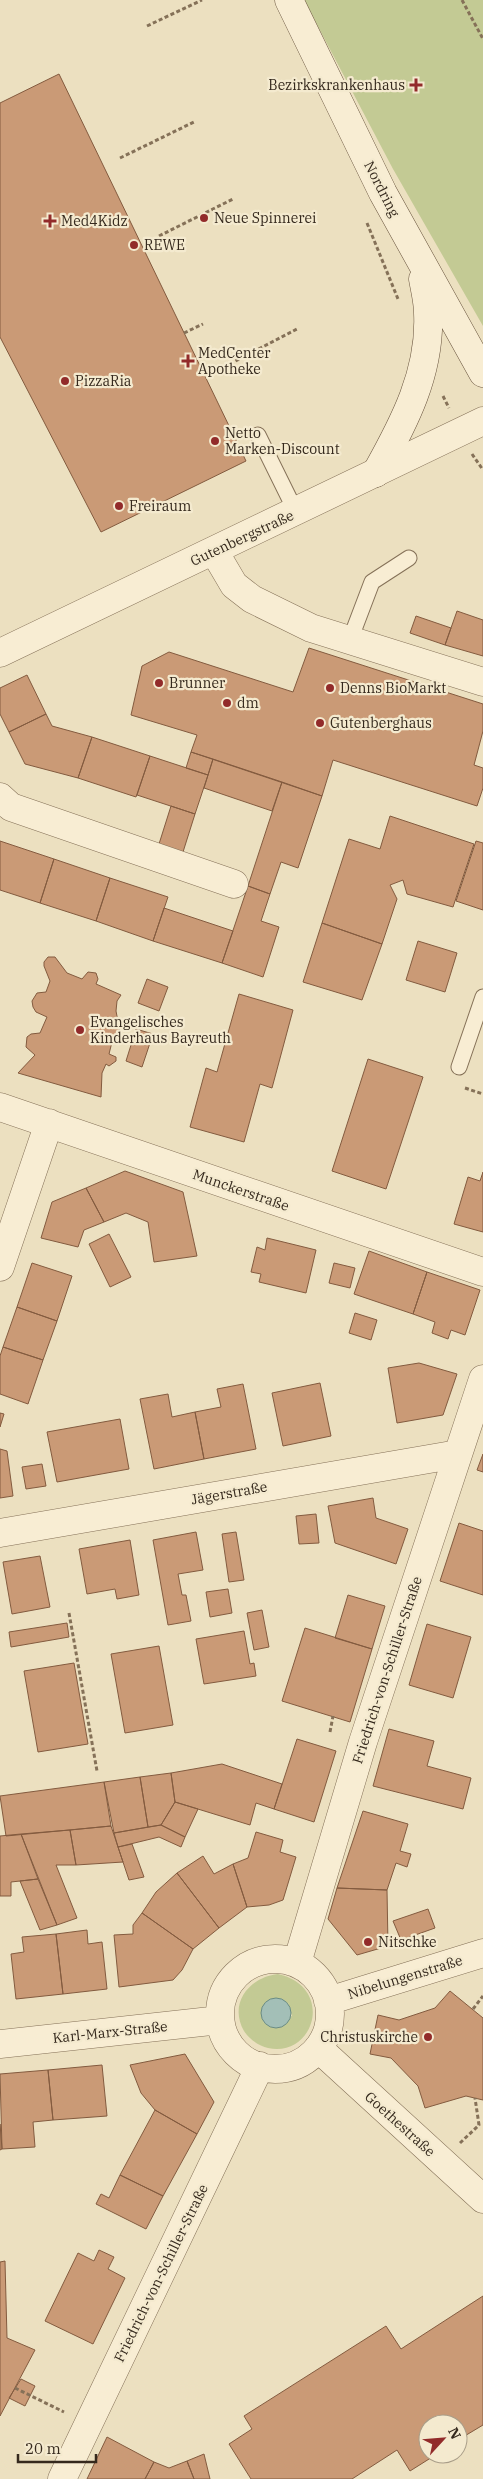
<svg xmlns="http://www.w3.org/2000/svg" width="483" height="2479" font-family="'IBM Plex Serif',serif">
<rect width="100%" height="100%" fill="#ece0c0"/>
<path fill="#c3ca94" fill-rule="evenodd" d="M304,0H483V326L393,169Z
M278,1974C335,1987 315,2058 268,2048C259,2046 249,2039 244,2031C228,2003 250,1977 278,1974ZM288,2003L292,2016L264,2023L261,2010Z"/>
<path fill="#a3bfb7" stroke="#6a8c84" d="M261 2013a15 15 0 1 1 30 0a15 15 0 1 1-30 0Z"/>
<path fill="#ca9a76" stroke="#835b3f" d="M59,74L246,461L101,532L0,337V103Z
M457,611L483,620V656L445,645Z
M416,616L451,628L445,645L410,633Z
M309,648L483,704V731L474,765L483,768V788L477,806L333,760L322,796L191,752L197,735L131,715L142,666L169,652L293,692Z
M27,675L46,714L9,732L0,714V688Z
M46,714L52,726L92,737L78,778L25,764L9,732Z
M92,737L150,756L136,797L78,778Z
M191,752L213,759L208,775L186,768Z
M150,756L208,775L195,814L137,795Z
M213,759L282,782L272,811L204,788Z
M282,782L322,796L298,868L281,862L270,894L248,886Z
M171,806L195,814L183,852L159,844Z
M390,816L474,844L453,907L407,894L403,880L390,885L397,899L382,944L322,923L349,839L380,849Z
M0,841L54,859L40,903L0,890Z
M476,841L483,843V910L456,901Z
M54,859L110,878L96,921L40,903Z
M110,878L168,897L153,941L96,921Z
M248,886L270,894L261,921L279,927L263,977L222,963Z
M164,908L233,931L222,963L153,941Z
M322,923L382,944L362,1000L303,982Z
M418,941L457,953L445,992L406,980Z
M48,957H55L67,973L82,979L88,972L96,973L98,979L96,984L121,995L117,1001L116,1011L120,1032L112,1042L109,1054L116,1057V1061L109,1066L106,1064L102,1073L101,1097L18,1073L35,1055L26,1047L27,1037L31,1034L40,1033L47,1017L36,1012L33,1007L32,1001L37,993L46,992L50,981L44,966V962Z
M147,979L168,987L159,1011L138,1003Z
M239,994L293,1010L272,1088L260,1084L244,1142L190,1127L206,1068L217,1072Z
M136,1029L153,1034L142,1067L126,1061Z
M368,1059L423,1077L386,1189L332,1171Z
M125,1171L183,1192L197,1256L154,1262L148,1222L126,1213L104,1222L86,1188Z
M483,1172V1232L454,1224L468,1177L480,1181Z
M86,1188L104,1222L84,1230L78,1247L41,1238L52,1202Z
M109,1234L131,1277L110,1287L89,1244Z
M267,1238L316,1250L306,1293L259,1282L261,1274L251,1272L257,1247L265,1250Z
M369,1251L427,1272L413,1314L354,1294Z
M32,1263L72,1276L57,1321L17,1307Z
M334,1263L355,1268L350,1288L329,1283Z
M427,1272L480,1290L465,1335L451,1330L448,1339L432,1333L435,1322L413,1314Z
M17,1307L57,1321L43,1360L3,1347Z
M355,1313L377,1320L371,1340L349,1333Z
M3,1347L43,1360L28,1404L0,1394V1356Z
M419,1363L457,1374L443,1415L397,1423L388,1368Z
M320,1383L331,1436L283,1446L272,1393Z
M243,1384L256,1449L204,1459L195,1412L221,1407L217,1389Z
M168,1394L172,1417L195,1412L204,1459L154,1469L140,1399Z
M0,1413L4,1414L0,1427Z
M120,1419L129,1469L57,1482L47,1432Z
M0,1449L7,1451L13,1496L0,1498Z
M483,1454V1472L477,1470Z
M42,1464L46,1486L26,1489L22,1467Z
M373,1498L376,1518L408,1529L396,1564L335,1543L328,1506Z
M316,1514L319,1543L299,1544L296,1516Z
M459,1523L483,1531V1595L440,1581Z
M196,1532L203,1570L178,1574L182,1595H186L191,1621L168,1625L153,1540Z
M236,1532L244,1580L229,1582L222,1534Z
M130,1540L139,1595L117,1599L115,1589L87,1594L79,1549Z
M40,1556L50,1607L12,1614L3,1562Z
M228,1589L232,1613L210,1617L206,1592Z
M348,1595L385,1606L372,1649L335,1638Z
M262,1610L269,1647L254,1650L247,1613Z
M67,1623L69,1637L11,1647L9,1632Z
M427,1624L471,1637L453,1698L409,1685Z
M305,1628L372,1649L350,1722L282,1701Z
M244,1631L250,1664L254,1663L256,1676L204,1684L196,1639Z
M159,1646L173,1725L125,1733L111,1654Z
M74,1663L88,1744L38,1752L24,1671Z
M389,1729L434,1741L427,1766L471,1778L463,1809L373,1786Z
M297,1739L336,1751L314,1822L274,1809Z
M222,1764L282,1784L274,1809L256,1803L250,1825L175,1802L171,1773Z
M171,1773L175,1802L161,1825L148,1827L140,1777Z
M140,1777L148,1827L114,1833L104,1782Z
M104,1782L111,1826L6,1836L0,1796Z
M175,1802L198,1809L185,1837L161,1825Z
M363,1811L408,1824L400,1851L411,1854L407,1867L396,1863L387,1890L337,1888Z
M161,1825L185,1837L181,1847L159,1837L118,1847L114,1833Z
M111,1826L123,1862L76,1865L70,1830Z
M70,1830L76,1865H56L77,1918L57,1925L21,1834Z
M256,1832L283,1840L280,1852L296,1857L283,1900L269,1905L247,1907L233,1864L248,1858Z
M21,1834L38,1879L11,1882V1896H0V1836Z
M132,1844L144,1877L129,1880L118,1847Z
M203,1856L214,1874L233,1864L247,1907L219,1928L177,1873Z
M177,1873L219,1928L193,1949L142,1913L156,1892Z
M38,1879L57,1925L40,1930L20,1881Z
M337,1888L387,1890L388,1946L357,1955L328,1919Z
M428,1909L435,1928L401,1940L393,1921Z
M142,1913L193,1949L182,1970L173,1980L119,1987L114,1935L133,1934V1925Z
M87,1930L88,1944L102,1942L107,1989L63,1994L56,1934Z
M56,1934L63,1994L16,1999L11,1954L24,1952L22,1937Z
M450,1991L483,2018V2100L466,2096L425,2108L418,2086L391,2058L370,2054L378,2015L399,2020L435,2008Z
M185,2054L214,2102L197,2134L155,2110L141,2093L130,2065Z
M102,2065L107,2116L53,2120L48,2070Z
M48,2070L53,2120L33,2122L35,2147L2,2149L0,2074Z
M155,2110L197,2134L163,2196L120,2175Z
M0,2124L2,2149L0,2150Z
M120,2175L163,2196L146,2229L96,2204L101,2194L109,2198Z
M99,2250L114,2257L108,2269L125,2278L93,2344L45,2321L78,2253L94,2261Z
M5,2261L7,2338L35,2350L0,2416V2262Z
M483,2296V2425L458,2440V2424H428V2454H437L410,2471L397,2450L352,2479H251L229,2444L252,2429L244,2416L386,2326L401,2349Z
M21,2379L35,2386L25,2406L9,2398Z
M107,2437L154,2462L145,2479H87Z
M204,2454L210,2479H194L187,2461Z
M187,2461L194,2479H145L154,2462L169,2468Z"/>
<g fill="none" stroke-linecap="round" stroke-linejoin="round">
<defs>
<path id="service" d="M258,435L296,512
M350,640L372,582L409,558
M459,1067L483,997"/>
<path id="minor" d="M214,551L234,585L252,599L311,628L483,682
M0,797L11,807L234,884
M0,1107L483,1272
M0,1267L49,1123
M0,1533L458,1454
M220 2014a55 55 0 1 1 110 0a55 55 0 1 1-110 0Z
M297,1963L363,1742L483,1379
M328,2001L483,1953
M0,2044L220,2020
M318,2048L483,2199
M62,2479L260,2066"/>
<path id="tertiary" d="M0,653L483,421"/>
<path id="secondary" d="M289,0L383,193L483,373
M376,473C404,423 431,372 428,313C428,302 425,290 423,279"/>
</defs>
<use href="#service" stroke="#857158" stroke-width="17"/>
<use href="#minor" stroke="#857158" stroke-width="29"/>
<use href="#tertiary" stroke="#857158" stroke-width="29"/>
<use href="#secondary" stroke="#67523c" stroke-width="29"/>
<path stroke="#857158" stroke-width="3" stroke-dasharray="4 2.5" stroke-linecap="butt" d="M462,0L483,39
M147,26L202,0
M120,158L194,122
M367,223L398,299
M159,236L233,199
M184,333L203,324
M224,367L297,329
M443,396L449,408
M472,454L483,470
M465,1088L483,1094
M69,1613L97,1771
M330,1732L333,1716
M473,2009L483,1996
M460,2143L479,2125L475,2098
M15,2388L64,2412"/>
<use href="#service" stroke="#f8edd3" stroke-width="15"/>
<use href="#minor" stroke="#f8edd3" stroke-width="28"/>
<use href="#tertiary" stroke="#f8edd3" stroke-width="28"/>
<use href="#secondary" stroke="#f8edd3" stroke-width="28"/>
</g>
<g fill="#922b2a" stroke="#f4eacf" stroke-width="2">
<path d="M413.5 77.5h5v5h5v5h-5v5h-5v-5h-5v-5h5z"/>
<circle cx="204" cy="218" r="5"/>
<path d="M47.5 213.5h5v5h5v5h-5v5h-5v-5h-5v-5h5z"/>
<circle cx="134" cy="245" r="5"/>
<path d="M185.5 353.5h5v5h5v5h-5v5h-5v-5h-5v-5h5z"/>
<circle cx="65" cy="381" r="5"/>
<circle cx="215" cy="441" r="5"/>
<circle cx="119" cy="506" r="5"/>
<circle cx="159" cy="683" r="5"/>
<circle cx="330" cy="688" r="5"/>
<circle cx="227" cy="703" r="5"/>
<circle cx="320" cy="723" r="5"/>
<circle cx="80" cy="1030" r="5"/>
<circle cx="368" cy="1942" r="5"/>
<circle cx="428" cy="2037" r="5"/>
</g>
<g text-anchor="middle" stroke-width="4.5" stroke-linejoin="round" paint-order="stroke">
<g font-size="14" fill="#35291d" stroke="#f4eacf" text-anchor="start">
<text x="405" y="90" text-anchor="end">Bezirkskrankenhaus</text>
<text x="214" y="223">Neue Spinnerei</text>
<text x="61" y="226">Med4Kidz</text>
<text x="144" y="250">REWE</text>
<text x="198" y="358">MedCenter<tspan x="198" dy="16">Apotheke</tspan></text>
<text x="75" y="386">PizzaRia</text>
<text x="225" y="438">Netto<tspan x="225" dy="16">Marken-Discount</tspan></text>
<text x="129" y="511">Freiraum</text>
<text x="169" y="688">Brunner</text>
<text x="340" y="693">Denns BioMarkt</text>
<text x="237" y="708">dm</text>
<text x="330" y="728">Gutenberghaus</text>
<text x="90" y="1027">Evangelisches<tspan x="90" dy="16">Kinderhaus Bayreuth</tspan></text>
<text x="378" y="1947">Nitschke</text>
<text x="418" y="2042" text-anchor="end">Christuskirche</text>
</g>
<g font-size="14" fill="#35291d" stroke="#f4eacf">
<text transform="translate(382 189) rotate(63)" y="5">Nordring</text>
<text transform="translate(242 538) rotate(-25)" y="5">Gutenbergstraße</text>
<text transform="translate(241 1190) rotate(19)" y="5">Munckerstraße</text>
<text transform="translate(229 1493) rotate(-10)" y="5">Jägerstraße</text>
<text transform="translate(387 1670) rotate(-72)" y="5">Friedrich-von-Schiller-Straße</text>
<text transform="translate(405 1977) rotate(-17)" y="5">Nibelungenstraße</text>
<text transform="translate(110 2032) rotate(-6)" y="5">Karl-Marx-Straße</text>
<text transform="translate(400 2124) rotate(42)" y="5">Goethestraße</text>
<text transform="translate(161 2273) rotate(-64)" y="5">Friedrich-von-Schiller-Straße</text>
</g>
</g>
<g transform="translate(443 2439) rotate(64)"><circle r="24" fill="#f4eacf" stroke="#a89d88"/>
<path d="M0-4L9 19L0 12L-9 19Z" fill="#922b2a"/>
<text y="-8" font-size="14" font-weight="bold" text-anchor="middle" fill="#35291d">N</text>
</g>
<path d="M18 2454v8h78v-8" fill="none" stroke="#35291d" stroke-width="2.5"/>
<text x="25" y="2454" font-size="15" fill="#35291d" stroke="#f4eacf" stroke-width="4" paint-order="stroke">20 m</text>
</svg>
